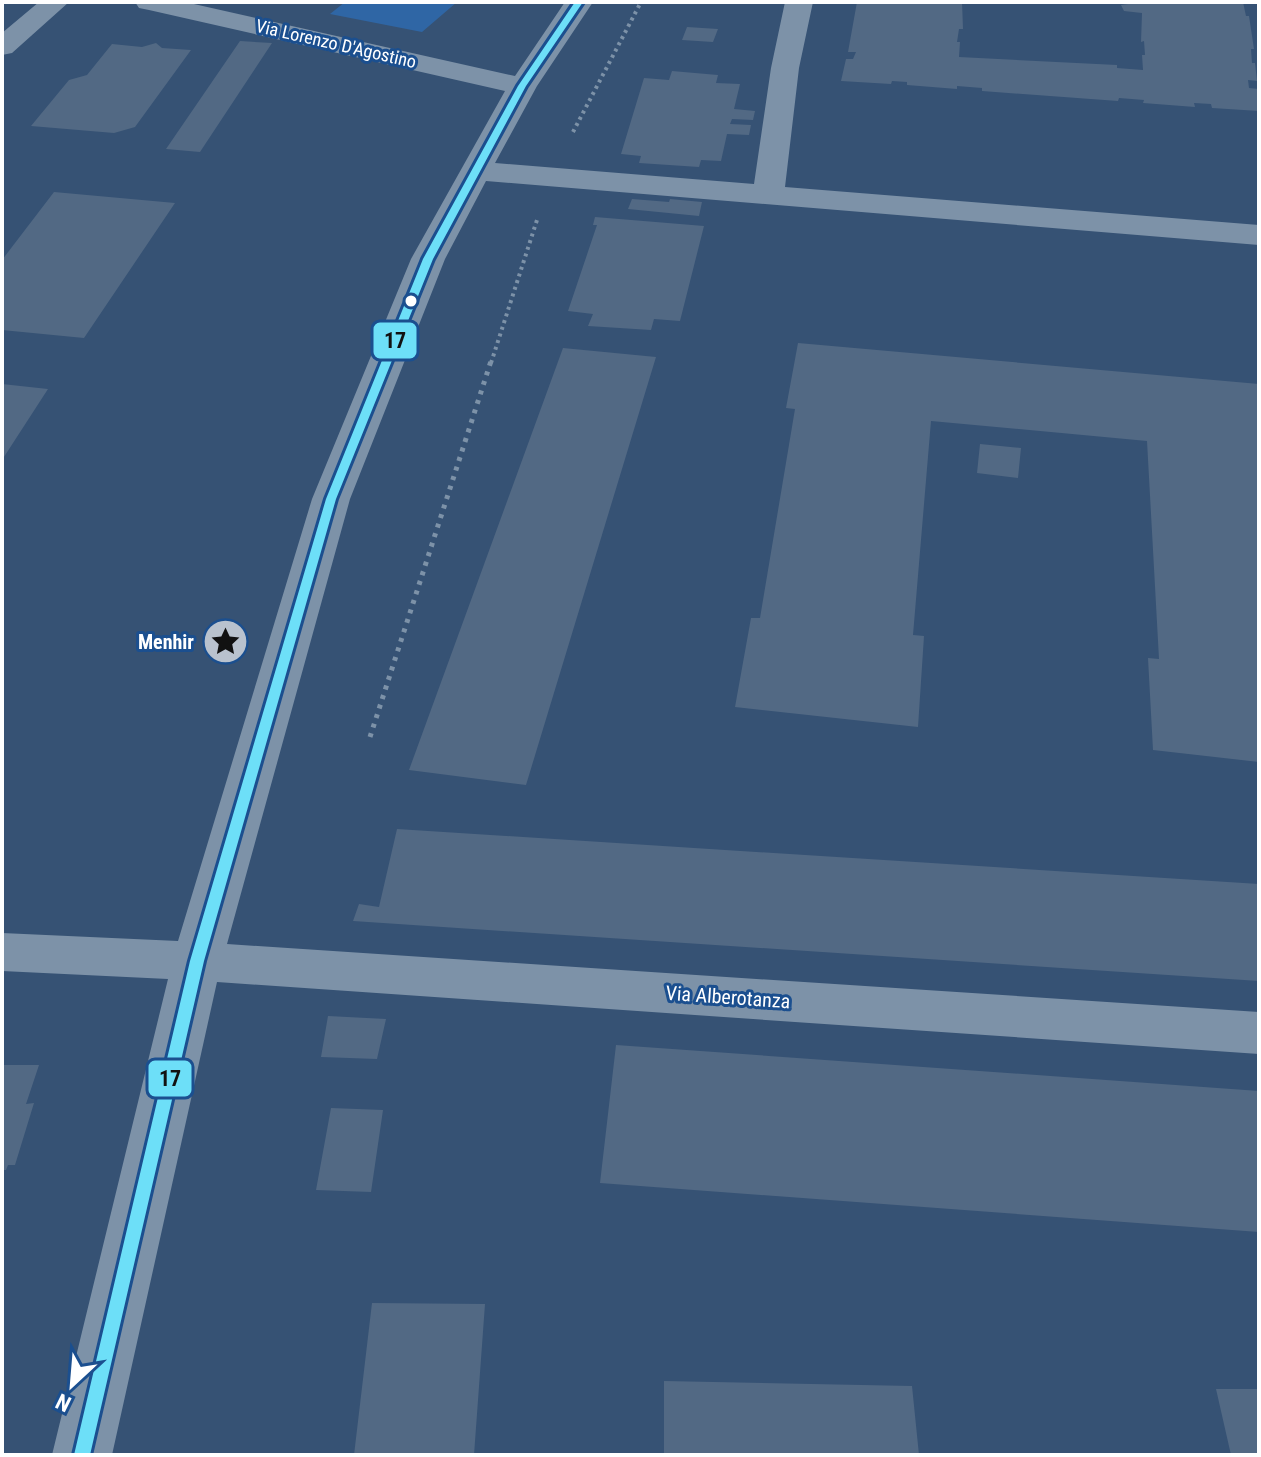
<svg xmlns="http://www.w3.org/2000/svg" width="1261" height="1457" font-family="'Roboto Condensed',sans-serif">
<rect width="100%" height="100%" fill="#365274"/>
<path fill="#2f66a5" d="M345,2H457L422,32L330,14Z"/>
<path fill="#526984" d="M857,2H962L963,29H959L957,42H960L959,57L1117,65V68L1143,70L1142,55H1145L1144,41L1141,42L1142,13L1124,11L1121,5L1141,2H1243L1246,16H1249L1254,49H1251L1252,63H1255L1257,81L1248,80L1249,88L1259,89V111L1212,108L1211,104L1194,103L1195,107L1143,103L1144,100L1119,98L1118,101L982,91V88L957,86V89L907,85V82L892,81L891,84L841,81L846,59H853L856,52H848Z
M687,27L718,29L713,42L682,40Z
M240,41L272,43L200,152L166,149Z
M156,43L162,48L191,50L135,127L114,133L31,126L69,80L87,75L112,44L142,47Z
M672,71L718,75L716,83L740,84L734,109L755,111L753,120L732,119L730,124L751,125L749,135L727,134L721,161L701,160L699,167L639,163L641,156L621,154L644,78L669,80Z
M54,192L175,203L84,338L2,330V260Z
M632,199L669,202L670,199L702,202L699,216L628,209Z
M595,217L704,226L680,321L654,319L651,330L588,326L593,314L568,311L597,225H593Z
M798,343L1259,384V762L1153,750L1148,658L1159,659L1147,441L931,421L913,635L924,636L918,727L735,707L751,618H760L795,409L786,408Z
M563,348L656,357L526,785L409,770Z
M2,384L48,389L2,460Z
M980,444L1021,448L1018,478L977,473Z
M397,829L1259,884V981L353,921L359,904L379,907Z
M328,1016L386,1019L377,1059L321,1057Z
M616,1045L1259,1091V1232L600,1183Z
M2,1065H39L26,1104L34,1103L15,1165H8L6,1170H2Z
M331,1108L383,1110L371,1192L316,1190Z
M372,1303L485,1304L474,1455H354Z
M664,1381L912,1386L919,1455H664Z
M1216,1389H1259V1455H1231Z"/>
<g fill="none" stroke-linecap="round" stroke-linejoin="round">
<path stroke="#7d92a8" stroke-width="4" stroke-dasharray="3 4" stroke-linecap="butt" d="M573,132L641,2
M491,363L537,220"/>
<path stroke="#7d92a8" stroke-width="5" stroke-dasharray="4 6" stroke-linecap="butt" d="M370,737L491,361"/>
<path fill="#7d92a8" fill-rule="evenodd" d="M39,2H69L12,53L2,55V33Z
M135,2H185L515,76L565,2H593L537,86L495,163L754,184L771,68L785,2H813L799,68L785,187L1259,225V245L486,181L445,259L350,499L227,944L1259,1012V1054L217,982L112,1455H52L168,979L2,971V933L178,941L312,499L411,259L505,91L149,10L139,8Z"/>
<defs>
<path id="bus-1" d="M575,2H583L526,86L433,259L336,499L204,961L90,1455H74L190,961L326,499L423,259L518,86Z"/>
</defs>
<use href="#bus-1" stroke="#1b4f8f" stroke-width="6"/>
<use href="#bus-1" fill="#6ddff8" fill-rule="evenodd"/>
</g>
<defs>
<symbol id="sight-disc" viewBox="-11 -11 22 22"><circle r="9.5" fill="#b9c2ce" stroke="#1b4f8f"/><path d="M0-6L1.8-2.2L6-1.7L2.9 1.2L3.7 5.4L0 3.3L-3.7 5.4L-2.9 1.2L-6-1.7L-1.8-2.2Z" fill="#111"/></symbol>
</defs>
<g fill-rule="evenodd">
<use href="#sight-disc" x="200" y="616" width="51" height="51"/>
</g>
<circle fill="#fff" stroke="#1b4f8f" stroke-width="3" cx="411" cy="301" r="7"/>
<g text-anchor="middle" stroke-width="6" stroke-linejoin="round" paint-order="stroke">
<g font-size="18" fill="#fff" stroke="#1b4f8f">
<text transform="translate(336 44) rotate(13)" y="6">Via Lorenzo D'Agostino</text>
</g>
<g font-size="20" font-weight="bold" fill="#fff" stroke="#1b4f8f" text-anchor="end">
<text x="194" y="649">Menhir</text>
</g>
<g font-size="20" fill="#fff" stroke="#1b4f8f">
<text transform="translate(728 997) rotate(4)" y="7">Via Alberotanza</text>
</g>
</g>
<g stroke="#1b4f8f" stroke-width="3">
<rect x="372" y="321" width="46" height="39" rx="8" fill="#6ddff8"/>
<rect x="147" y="1059" width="46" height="39" rx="8" fill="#6ddff8"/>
</g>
<g font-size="22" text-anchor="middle" font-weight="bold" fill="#111">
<text x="395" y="348">17</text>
<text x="170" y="1086">17</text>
</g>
<rect width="1261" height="1457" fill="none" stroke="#ffffff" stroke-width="8"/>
<g transform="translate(72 1385) rotate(206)" stroke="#1b4f8f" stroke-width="6" paint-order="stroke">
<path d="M0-6L14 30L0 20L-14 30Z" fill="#ffffff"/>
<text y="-12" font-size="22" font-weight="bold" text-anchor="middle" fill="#ffffff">N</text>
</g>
</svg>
